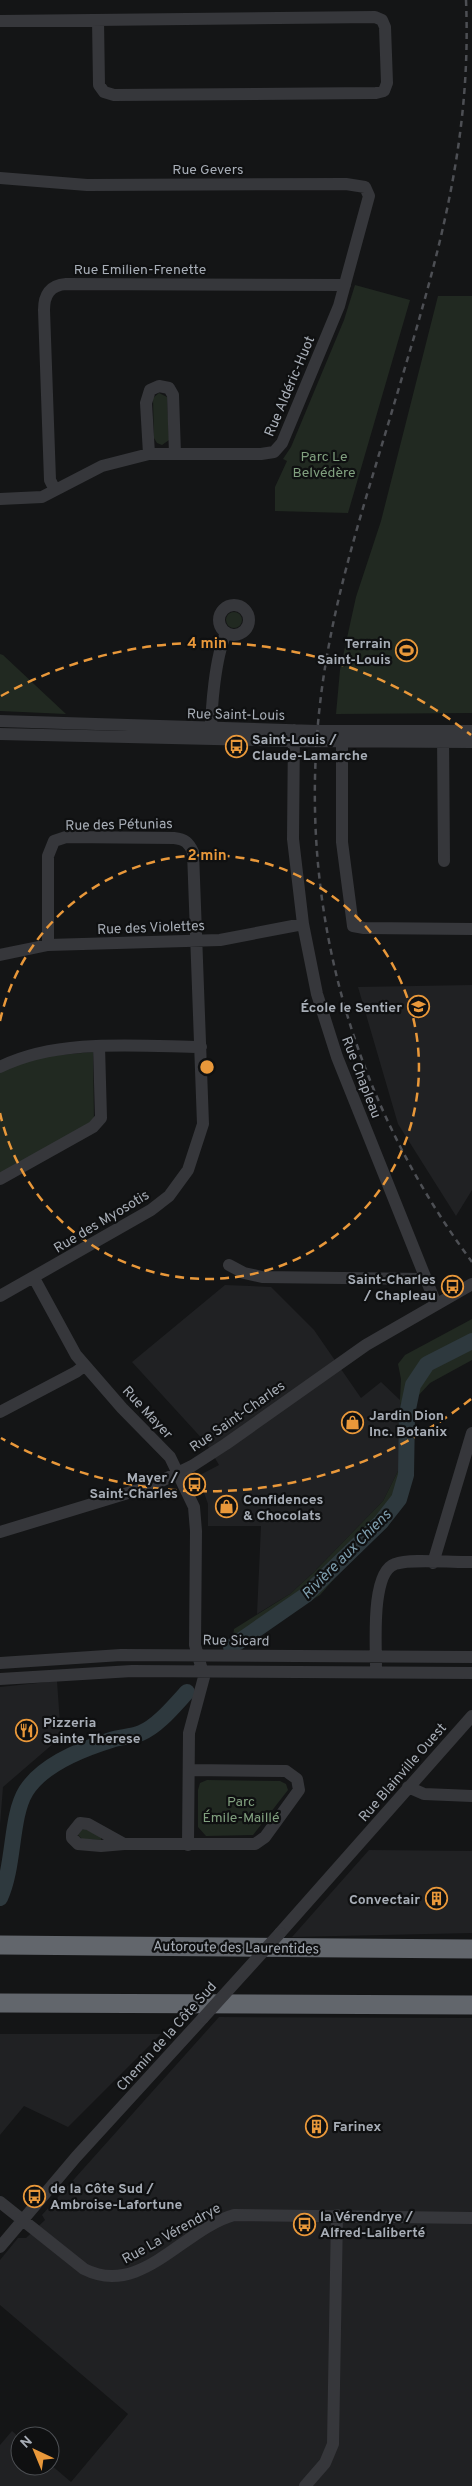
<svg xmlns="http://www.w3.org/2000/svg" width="472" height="2486" font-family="Overpass,sans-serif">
<rect width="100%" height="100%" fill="#141516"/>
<path fill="#202123" d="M472,985V1190L456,1216L398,1124L358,987Z
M225,1285L271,1287L314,1330L361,1398L381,1382L400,1400L403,1431L404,1450L401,1465L383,1501L313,1573L290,1594L257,1614L261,1526H208V1504L198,1476L219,1465L206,1443L132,1362Z
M57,1681L61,1737L3,1787L0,1825V1687Z
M369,1850L472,1851V1933L292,1937Z
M219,2017L472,2018V2486H0V2445L12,2431L20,2438V2466H50V2464L71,2482L128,2414L0,2305V2260L18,2238H26L45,2220L42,2215Z
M0,2034H161L68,2127L24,2106L0,2135Z"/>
<path fill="#212921" d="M355,285L410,300L348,513L275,511V487L287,461L283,459L291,447L344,320Z
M438,296H472V713L336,714L340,670L356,597L381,521Z
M159,393L167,397L169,440L162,445L157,443L154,438L153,398Z
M226 620a8 8 0 1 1 16 0a8 8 0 1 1-16 0Z
M0,654L3,655L66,714L0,711Z
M93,1052L94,1122L0,1175V1067L15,1059Z
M472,1319V1360L430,1383L417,1397L412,1415L413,1462L405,1493L397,1513L387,1527L347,1564L320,1595L249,1638L240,1640L233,1636L234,1629L290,1594L313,1573L383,1501L401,1465L404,1450L400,1400L401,1379L398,1364L405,1355Z
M207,1780L280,1781L286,1784L288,1790L253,1835L206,1836L198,1827V1790L200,1783Z
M85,1829L101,1837V1840L82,1839L78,1835L81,1830Z"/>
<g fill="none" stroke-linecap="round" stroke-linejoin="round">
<path stroke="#2e393e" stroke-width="16" d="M231,1647L306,1595L381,1522L399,1499L406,1475L407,1414L413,1385L427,1364L472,1341
M0,1898C15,1865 10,1817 26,1791C43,1764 82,1749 111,1740C120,1737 131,1737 141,1733C158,1726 174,1706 187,1692"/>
<path stroke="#36373b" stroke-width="12" d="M0,21L375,17L382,20L385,27L387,83L384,91L376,93L114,95L104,92L99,85L98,20
M0,178L87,185L346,184L365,187L369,196L339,306L282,443L274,452L261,454H149L102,466L42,497L0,499
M149,454L146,403L150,390L159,386L169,388L173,395L175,454
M55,490L50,480L44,310C44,295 50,285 66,284L345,285
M219 620a15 15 0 1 1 30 0a15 15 0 1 1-30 0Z
M0,721L317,731H472
M294,730L293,839L303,924L317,994L337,1057L436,1304
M342,733V842L353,926L364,928L472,929
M0,734L293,741L472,742
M443,734L444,861
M211,736C211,708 215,658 226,633
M0,955L48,945L220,940L303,924
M0,1067C57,1038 138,1046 201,1047
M0,1179L93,1127L101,1118L99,1046
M229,1265L244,1273L262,1277L425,1279
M34,1278L76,1355L122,1408L170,1457L194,1507L196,1531L195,1645L204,1677L189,1733L188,1845
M0,1296L151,1210L169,1196L188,1170L203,1124L193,852C189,843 185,839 174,838L66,837L54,841L48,856V945
M0,1412L76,1372L84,1366
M0,1532L151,1486L192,1466L226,1444L366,1345L472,1284
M433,1563L472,1433
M0,1663L121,1655L472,1657
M376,1665C376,1643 371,1572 395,1564C411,1558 453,1563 472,1562
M0,1679L132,1671L472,1673
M408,1787L424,1794L472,1796
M80,1823L88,1824L124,1844L101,1846L78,1844L72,1838V1833Z
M124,1844H255L265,1837L299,1790L297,1779L286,1771L189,1770
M280,1933L472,1716
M0,2202L84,2269C141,2298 183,2229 234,2215L472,2218
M0,2247L76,2157L203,2018
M305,2486L325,2463L333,2444L337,2215"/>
<path stroke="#62666c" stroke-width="19" d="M0,1945L472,1949
M0,2003L472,2005"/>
<path stroke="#4d4f54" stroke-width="2.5" stroke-dasharray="6 5" stroke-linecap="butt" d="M466,0C472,146 436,264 395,401C371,483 343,566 328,650C288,869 340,1084 472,1262"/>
<path stroke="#36373b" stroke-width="12" d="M203,2018L280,1933"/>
</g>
<g fill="none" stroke="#e9983a" stroke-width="2.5" stroke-dasharray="9 6">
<path d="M0 1021A212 212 0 1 1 0 1113"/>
<path d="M471 1399A424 424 0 0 1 1 1438M1 696A424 424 0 0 1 471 735"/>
</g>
<defs>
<symbol id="stadium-ring" viewBox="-11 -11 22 22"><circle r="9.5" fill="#0f1011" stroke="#e9983a" stroke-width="1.5"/><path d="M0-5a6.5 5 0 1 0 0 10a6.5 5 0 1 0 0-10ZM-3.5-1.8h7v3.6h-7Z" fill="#e9983a"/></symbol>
<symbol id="bus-ring" viewBox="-11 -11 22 22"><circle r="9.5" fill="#0f1011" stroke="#e9983a" stroke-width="1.5"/><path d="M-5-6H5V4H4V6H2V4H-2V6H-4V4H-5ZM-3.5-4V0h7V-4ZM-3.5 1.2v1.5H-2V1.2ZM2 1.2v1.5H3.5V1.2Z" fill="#e9983a"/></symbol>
<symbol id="school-ring" viewBox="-11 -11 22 22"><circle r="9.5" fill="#0f1011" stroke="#e9983a" stroke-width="1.5"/><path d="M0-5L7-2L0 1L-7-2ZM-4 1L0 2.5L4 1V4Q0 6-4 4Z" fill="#e9983a"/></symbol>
<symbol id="shop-ring" viewBox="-11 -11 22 22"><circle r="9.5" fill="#0f1011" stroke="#e9983a" stroke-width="1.5"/><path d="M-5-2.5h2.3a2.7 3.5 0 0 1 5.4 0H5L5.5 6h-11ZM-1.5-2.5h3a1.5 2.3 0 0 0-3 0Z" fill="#e9983a"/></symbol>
<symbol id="restaurant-ring" viewBox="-11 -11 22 22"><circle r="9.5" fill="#0f1011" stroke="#e9983a" stroke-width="1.5"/><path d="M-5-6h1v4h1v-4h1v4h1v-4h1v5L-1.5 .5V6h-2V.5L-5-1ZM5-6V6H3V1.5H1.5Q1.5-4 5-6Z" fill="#e9983a"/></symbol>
<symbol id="building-ring" viewBox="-11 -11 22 22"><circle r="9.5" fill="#0f1011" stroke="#e9983a" stroke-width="1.5"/><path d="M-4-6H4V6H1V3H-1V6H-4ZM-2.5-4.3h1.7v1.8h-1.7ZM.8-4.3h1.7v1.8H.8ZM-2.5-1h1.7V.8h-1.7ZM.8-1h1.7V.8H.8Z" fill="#e9983a"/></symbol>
</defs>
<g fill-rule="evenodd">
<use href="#stadium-ring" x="394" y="638" width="25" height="25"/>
<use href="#bus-ring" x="224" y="734" width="25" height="25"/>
<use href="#school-ring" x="406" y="994" width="25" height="25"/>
<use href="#bus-ring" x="440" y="1274" width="25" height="25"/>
<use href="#shop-ring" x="340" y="1410" width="25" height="25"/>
<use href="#bus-ring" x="182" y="1472" width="25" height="25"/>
<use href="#shop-ring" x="214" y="1494" width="25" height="25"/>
<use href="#restaurant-ring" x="14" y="1718" width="25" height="25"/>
<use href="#building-ring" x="424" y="1886" width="25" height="25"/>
<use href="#building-ring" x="304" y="2114" width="25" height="25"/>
<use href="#bus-ring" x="22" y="2184" width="25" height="25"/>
<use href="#bus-ring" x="292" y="2212" width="25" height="25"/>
</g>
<g text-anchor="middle" stroke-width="4.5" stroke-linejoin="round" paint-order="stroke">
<g font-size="14" fill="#a7adb6" stroke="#0f1011">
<text x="208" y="174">Rue Gevers</text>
<text x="140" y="274">Rue Emilien-Frenette</text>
<text transform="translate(289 386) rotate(-67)" y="5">Rue Aldéric-Huot</text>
<text transform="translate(236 714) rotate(1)" y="5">Rue Saint-Louis</text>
<text transform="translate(119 824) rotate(-1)" y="5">Rue des Pétunias</text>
<text transform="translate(151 927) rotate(-2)" y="5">Rue des Violettes</text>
<text transform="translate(362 1077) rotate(69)" y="5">Rue Chapleau</text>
<text transform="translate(101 1221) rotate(-31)" y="5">Rue des Myosotis</text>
<text transform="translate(148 1412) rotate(47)" y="5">Rue Mayer</text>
<text transform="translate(237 1416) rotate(-35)" y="5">Rue Saint-Charles</text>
<text transform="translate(236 1640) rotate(1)" y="5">Rue Sicard</text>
<text transform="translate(402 1772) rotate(-49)" y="5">Rue Blainville Ouest</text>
<text transform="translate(236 1947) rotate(1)" y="5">Autoroute des Laurentides</text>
<text transform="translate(166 2036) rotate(-48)" y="5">Chemin de la Côte Sud</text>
<text transform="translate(171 2233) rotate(-29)" y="5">Rue La Vérendrye</text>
</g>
<g font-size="14" fill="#81a07f" stroke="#0f1011">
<text x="324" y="461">Parc Le<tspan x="324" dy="16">Belvédère</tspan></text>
<text x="241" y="1806">Parc<tspan x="241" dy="16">Émile-Maillé</tspan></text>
</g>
<g font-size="14" font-weight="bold" fill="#a7adb6" stroke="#0f1011" text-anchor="start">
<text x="391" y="648" text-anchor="end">Terrain<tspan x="391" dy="16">Saint-Louis</tspan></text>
<text x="252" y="744">Saint-Louis /<tspan x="252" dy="16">Claude-Lamarche</tspan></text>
<text x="402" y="1012" text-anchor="end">École le Sentier</text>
<text x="436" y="1284" text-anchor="end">Saint-Charles<tspan x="436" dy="16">/ Chapleau</tspan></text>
<text x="369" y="1420">Jardin Dion<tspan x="369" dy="16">Inc. Botanix</tspan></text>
<text x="178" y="1482" text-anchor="end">Mayer /<tspan x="178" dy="16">Saint-Charles</tspan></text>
<text x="243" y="1504">Confidences<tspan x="243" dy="16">&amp; Chocolats</tspan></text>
<text x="43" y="1727">Pizzeria<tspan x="43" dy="16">Sainte Therese</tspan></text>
<text x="420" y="1904" text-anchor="end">Convectair</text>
<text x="333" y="2131">Farinex</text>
<text x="50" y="2193">de la Côte Sud /<tspan x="50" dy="16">Ambroise-Lafortune</tspan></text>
<text x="320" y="2221">la Vérendrye /<tspan x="320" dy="16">Alfred-Laliberté</tspan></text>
</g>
<g font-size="15" font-style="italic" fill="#7f9faf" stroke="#0f1011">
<text transform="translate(346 1554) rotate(-45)" y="5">Rivière aux Chiens</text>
</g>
</g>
<circle cx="207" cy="1067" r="8" fill="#e9983a" stroke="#0f1011" stroke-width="2.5"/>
<g font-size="15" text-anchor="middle" font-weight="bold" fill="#e9983a" stroke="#0f1011" stroke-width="4.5" stroke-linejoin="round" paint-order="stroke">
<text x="207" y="648">4 min</text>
<text x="207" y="860">2 min</text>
</g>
<g transform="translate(35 2451) rotate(316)"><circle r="24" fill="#0f1011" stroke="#4c4f53"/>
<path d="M0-4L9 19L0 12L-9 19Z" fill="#e9983a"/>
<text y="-8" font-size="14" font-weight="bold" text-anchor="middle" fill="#a7adb6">N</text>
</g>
</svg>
